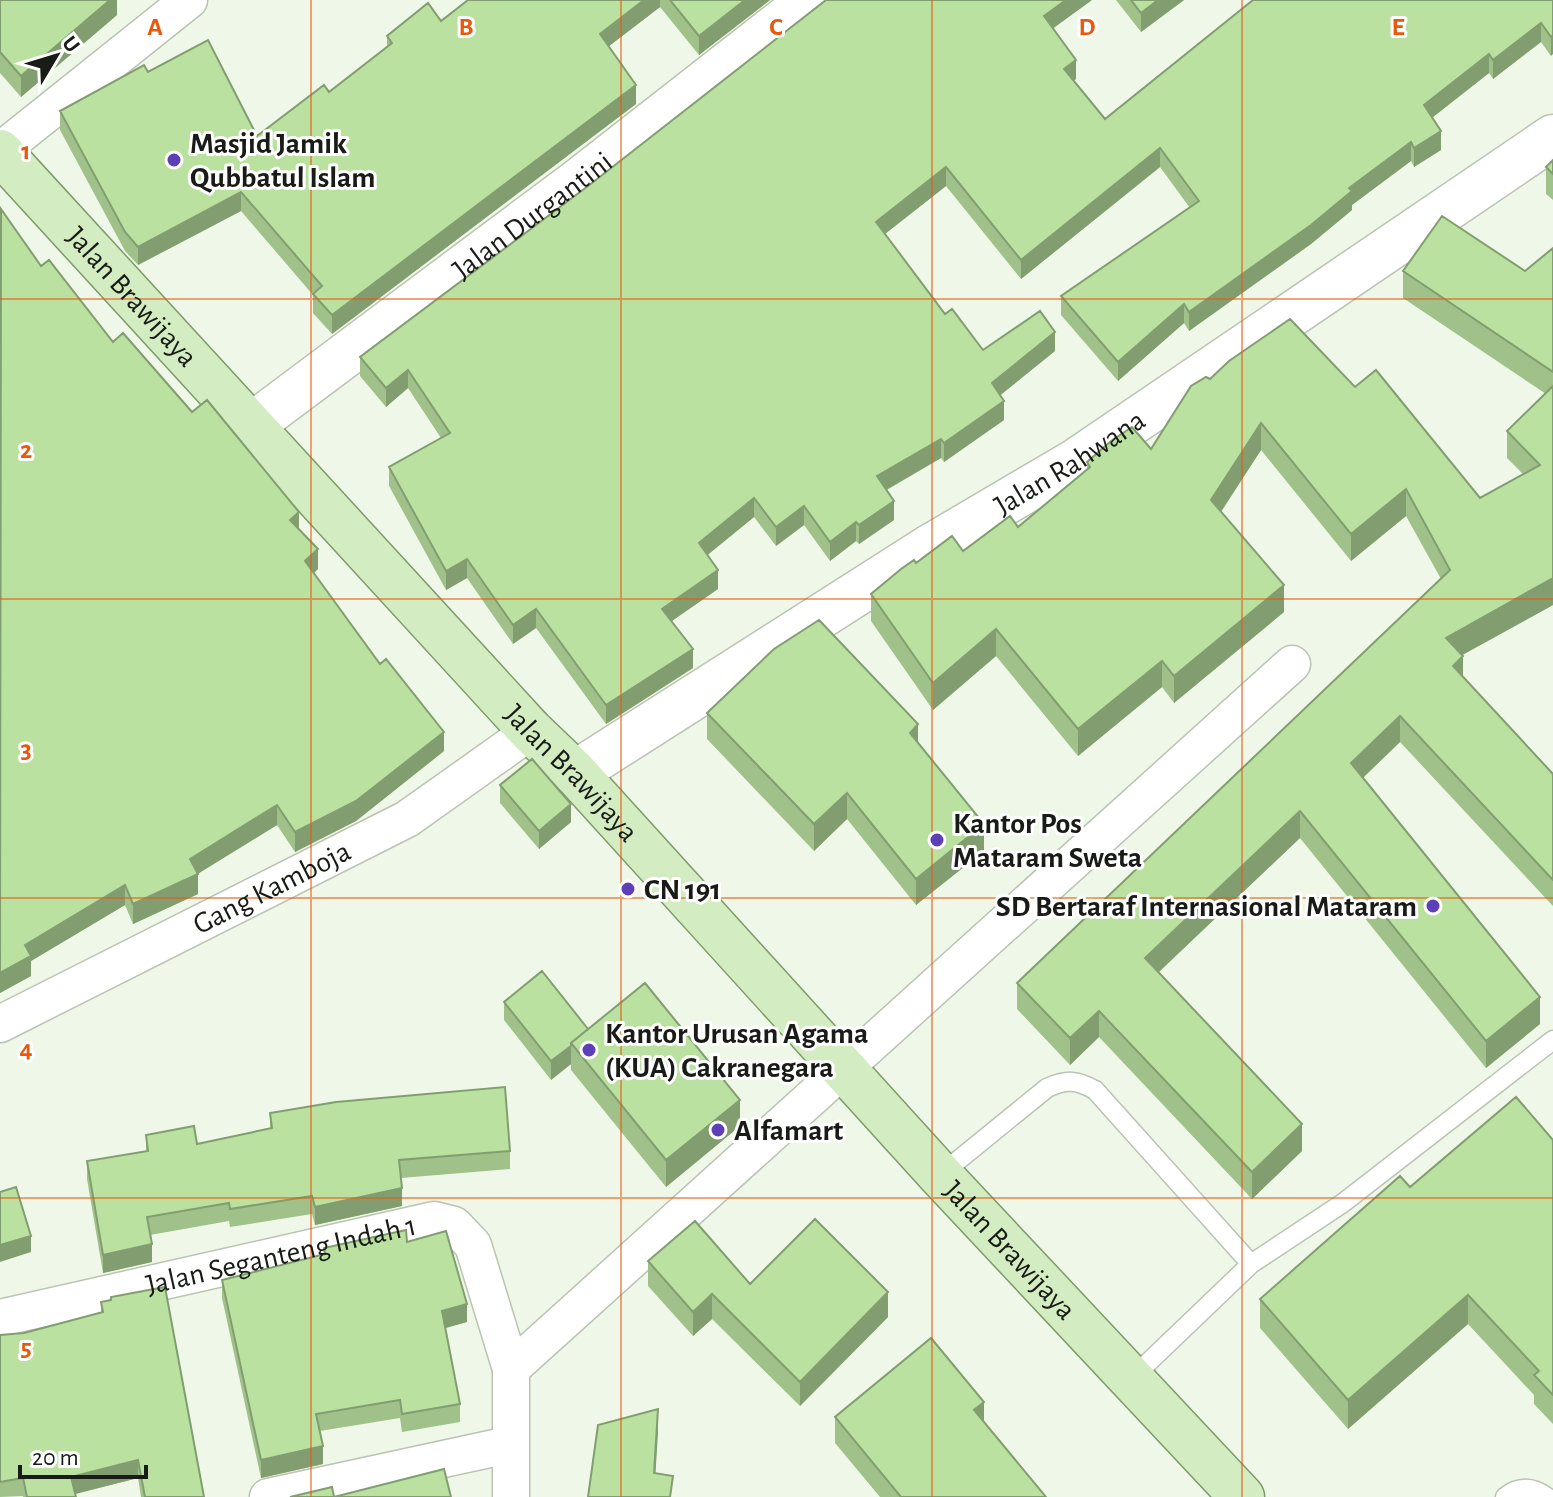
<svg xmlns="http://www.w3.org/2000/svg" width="1553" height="1497" font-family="'Alegreya Sans',sans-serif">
<rect width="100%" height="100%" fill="#eff8e8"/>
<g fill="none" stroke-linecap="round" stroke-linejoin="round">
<defs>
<path id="lane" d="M940,1175L1047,1088C1067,1079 1077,1080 1095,1090L1251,1264L1133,1377
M1251,1264L1343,1203L1553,1040
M1505,1497C1520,1485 1533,1487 1547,1497"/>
<g id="street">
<path d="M0,151L189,0"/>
<path id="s1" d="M0,1024L407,819L531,731"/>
<path id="s2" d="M0,1318L434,1220L454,1225L473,1245L511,1369"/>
<path d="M268,1497L508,1445"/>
<path d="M511,1497V1369L1292,664"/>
</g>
<g id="secondary">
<path id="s3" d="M252,425L577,182L810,0"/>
<path id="s4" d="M575,773L928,548L1076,461L1553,137"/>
</g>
<g id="primary">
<path id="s5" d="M0,152L531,731L575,773L940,1175L1242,1497"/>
</g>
</defs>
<use href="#lane" stroke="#bac3b4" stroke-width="21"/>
<use href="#street" stroke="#bac3b4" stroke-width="39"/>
<use href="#secondary" stroke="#bac3b4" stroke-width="47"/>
<use href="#primary" stroke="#7e9a6a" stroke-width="47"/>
<use href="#lane" stroke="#fff" stroke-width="18"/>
<use href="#street" stroke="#fff" stroke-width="36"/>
<use href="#secondary" stroke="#fff" stroke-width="44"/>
<use href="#primary" stroke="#d3ecc1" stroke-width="44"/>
</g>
<path fill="#a0c28a" d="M0,0H117V15L21,97L0,73Z
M468,0H770L699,55L660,7L609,46L636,104L332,334L313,313V295L241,211L138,265L125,251L60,130V111L148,72L257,136L329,92L387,48V36L441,21Z
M1092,0L1053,28L1076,79L1074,81L1105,119L1553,0L1551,56L1541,42L1493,79L1489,73L1432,118L1441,150L1414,167L1411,161L1352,205V210L1311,244L1189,331L1184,323L1118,381L1061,315V296L1190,208L1160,167L1021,279L946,186L885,234L945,314L983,350L1055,351L1000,395L1004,420L944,462L941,458L887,490L894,520L859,544L856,541L830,561L804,525L776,546L754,517L707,555L718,589L671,621L693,668L606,724L536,628L513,644L467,578L446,590L389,486V467L441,438L408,388L386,407L360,376V357Z
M1116,0H1184L1141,32Z
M1553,160V200L1546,194V167Z
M0,210L41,266L113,342L192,412L299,529L318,569L314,573L444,751L356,821L295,852L277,825L197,874L198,894L133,924L125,905L31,961V976L0,993Z
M1553,248V605L1462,655L1463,677L1553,774V906L1400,742L1363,778L1540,1024L1486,1068L1300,838L1159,972L1302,1151L1252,1199L1099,1037L1070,1065L1017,1009V983L1441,579L1406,516L1351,561L1261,450L1221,512L1284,612L1174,703L1162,687L1078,756L996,656L933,710L871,621V594L916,563L963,551L1018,527L1087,470V462L1151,449L1210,379L1355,387L1480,498L1523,474L1507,458V431L1546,394L1403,298V271H1525Z
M707,713L918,743L984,851L916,905L847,819L814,851L707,739Z
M500,785L571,822L539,849L500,803Z
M504,1002L588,1029L740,1126L666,1187L571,1070V1064L551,1080L504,1020Z
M270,1113L510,1151V1169L401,1178L402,1206L315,1225L312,1214L230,1227L229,1221L150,1235L152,1262L103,1273L87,1179V1161L146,1151V1135L197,1144L270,1128Z
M1553,1140V1424L1534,1404V1395L1468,1324L1348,1429L1260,1328V1299L1410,1187Z
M407,1242L467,1322L445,1328L460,1404V1422L402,1432L400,1418L320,1431L323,1464L261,1478L222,1298V1280L324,1255V1248Z
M648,1261L750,1284L888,1317L800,1406L712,1319L693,1336L648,1286Z
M101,1302L204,1497H141L138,1478L75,1494L76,1497H23V1496L0,1497V1335L24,1333L101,1313Z
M835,1417L984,1422L1046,1497H880L835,1443Z"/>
<path fill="#829e70" d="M110,0H117V15L21,97V76Z
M644,0H660V7L600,53V34Z
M745,0H770L699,55V36Z
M1066,0H1092L1044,35V16Z
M1158,0H1184L1141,32V13Z
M1541,23V42L1493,79V60Z
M1553,35V54L1551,56V37Z
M1489,54V73L1424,124V105Z
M1076,60V79L1064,88V69Z
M636,85V104L332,334V315Z
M1441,131V150L1414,167V148Z
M1411,142V161L1352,205V210L1311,244L1189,331V312L1349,188Z
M1160,148V167L1021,279V260Z
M946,167V186L876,241V222Z
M241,192V211L138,265V247Z
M1184,304V323L1118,381V362Z
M1055,332V351L992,402V383Z
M408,370V388L386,407V388Z
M1004,401V420L944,462V443Z
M1261,423V450L1211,527V500Z
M941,439V458L877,495V476Z
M1406,489V516L1351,561V534Z
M754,498V517L699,562V543Z
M894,501V520L859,544V525Z
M804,506V525L776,546V527Z
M299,512V532L290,520Z
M856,522V541L830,561V542Z
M318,549V569L305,581V561Z
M467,559V578L446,590V571Z
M718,570V589L662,628V609Z
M1553,578V605L1446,664V638Z
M1284,585V612L1174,703V676Z
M536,609V628L513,644V625Z
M996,629V656L933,710V683Z
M693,649V668L606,724V705Z
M1463,656V682L1453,666Z
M1162,661V687L1078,756V729Z
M1400,716V742L1351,789V763Z
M918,724V751L910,733Z
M444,732V751L356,821L295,852V832Z
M847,793V819L814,851V824Z
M571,804V822L539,849V831Z
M277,805V825L196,875L198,874V894L133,924V904L190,859Z
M1300,811V838L1145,985V958Z
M984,824V851L916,905V879Z
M125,885V905L31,961V976L0,993V973L25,945Z
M1540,997V1024L1486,1068V1041Z
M1099,1011V1037L1070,1065V1038Z
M571,1046V1064L551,1080V1061Z
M740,1100V1126L666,1187V1160Z
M1302,1124V1151L1252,1199V1172Z
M402,1188V1206L315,1225V1207Z
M31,1236V1252L0,1262V1245Z
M152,1244V1262L103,1273V1255Z
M888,1292V1317L800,1406V1382Z
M712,1294V1319L693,1336V1312Z
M1468,1295V1324L1348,1429V1400Z
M467,1304V1322L442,1329V1311Z
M984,1402V1428L974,1410Z
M658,1409V1433L654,1497V1473Z
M323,1446V1464L261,1478V1460Z
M138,1460V1478L71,1495V1477Z"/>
<path fill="#bae1a0" stroke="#829e70" stroke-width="2" d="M0,0H110L21,76L0,52Z
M468,0H644L600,34L636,85L332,315L313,294L322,286L241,192L138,247L125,232L60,111L144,65L148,72L208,40L257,136L324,85L329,92L392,43L387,36L428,3L441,21Z
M670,0H745L699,36Z
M826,0H1066L1044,16L1076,60L1064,69L1105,119L1253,0H1553V35L1551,37L1541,23L1493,60L1489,54L1424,105L1441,131L1414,148L1411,142L1349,188L1352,191L1311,225L1189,312L1184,304L1118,362L1061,296L1199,201L1160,148L1021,260L946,167L876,222L945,314L952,309L983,350L1040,311L1055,332L992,383L1004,401L944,443L941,439L877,476L894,501L859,525L856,522L830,542L804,506L776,527L754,498L699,543L718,570L662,609L693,649L606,705L536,609L513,625L467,559L446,571L389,467L450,433L408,370L386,388L360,357L592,183Z
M1131,0H1158L1141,13Z
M1553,160V174L1546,167Z
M1,209L41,266L49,260L113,342L123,333L192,412L207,400L299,512L290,520L318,549L305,561L380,664L386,659L444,732L356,801L295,832L277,805L190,859L198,874L133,904L125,885L25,945L31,956L0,973Z
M1442,216L1525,271L1553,248V372L1403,271Z
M1290,319L1355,387L1376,370L1480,498L1540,465L1507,431L1553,386V578L1446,638L1463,656L1453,666L1553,774V880L1400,716L1351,763L1540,997L1486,1041L1300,811L1145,958L1302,1124L1252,1172L1099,1011L1070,1038L1017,983L1450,570L1406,489L1351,534L1261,423L1211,500L1284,585L1174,676L1162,661L1078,729L996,629L933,683L871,594L901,569L914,560L916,563L952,536L963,551L1010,516L1018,527L1090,467L1087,462L1111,441L1132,427L1151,449L1191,386L1206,377L1210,379L1229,361Z
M819,620L918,724L910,733L984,824L916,879L847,793L814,824L707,713L774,649Z
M532,759L571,804L539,831L500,785Z
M542,971L588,1029L571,1043V1046L551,1061L504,1002Z
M645,983L740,1100L666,1160L571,1043Z
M505,1087L510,1151L399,1160L402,1188L315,1207L312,1196L230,1209L229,1203L147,1217L152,1244L103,1255L87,1161L148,1151L146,1135L194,1126L197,1144L272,1128L270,1113L336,1102Z
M1516,1097L1553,1140V1395L1534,1375L1539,1371L1468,1295L1348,1400L1260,1299L1400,1176L1410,1187Z
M16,1187L31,1236L0,1245V1192Z
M815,1219L888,1292L800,1382L712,1294L693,1312L648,1261L695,1221L750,1284Z
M406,1230L407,1242L446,1231L467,1304L442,1311L460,1404L402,1414L400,1400L316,1414L323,1446L261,1460L222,1280L325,1254L324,1248Z
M165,1287L204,1497H145L138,1460L71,1477L76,1497H27L23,1478L0,1482V1335L24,1333L103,1312L101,1302L111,1300V1297Z
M931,1338L984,1402L974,1410L1046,1497H901L835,1417Z
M658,1409L654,1473L673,1476L670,1497H588L598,1425Z
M444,1469L451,1497H290L332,1487L334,1497Z"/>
<path fill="none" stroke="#e8590c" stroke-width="2" stroke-opacity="0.55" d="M311,0V1497M621,0V1497M932,0V1497M1242,0V1497M0,299H1553M0,599H1553M0,898H1553M0,1198H1553"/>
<g fill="#5d3fb7" stroke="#fff" stroke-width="3">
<circle cx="174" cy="160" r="8"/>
<circle cx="937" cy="840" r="8"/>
<circle cx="628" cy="889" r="8"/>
<circle cx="1433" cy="906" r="8"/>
<circle cx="589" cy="1050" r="8"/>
<circle cx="718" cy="1130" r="8"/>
</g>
<g text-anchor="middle" stroke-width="6" stroke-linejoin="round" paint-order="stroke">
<g font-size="30" font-weight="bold" fill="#181b16" stroke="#fff" text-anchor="start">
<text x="190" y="153">Masjid Jamik<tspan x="190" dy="34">Qubbatul Islam</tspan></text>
<text x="953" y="833">Kantor Pos<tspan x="953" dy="34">Mataram Sweta</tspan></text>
<text x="644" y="899">CN 191</text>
<text x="1417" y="916" text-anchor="end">SD Bertaraf Internasional Mataram</text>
<text x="605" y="1043">Kantor Urusan Agama<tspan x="605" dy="34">(KUA) Cakranegara</tspan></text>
<text x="734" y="1140">Alfamart</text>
</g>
<g font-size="30" fill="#181b16" stroke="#fff">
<text dy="10" stroke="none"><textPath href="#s3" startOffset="350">Jalan Durgantini</textPath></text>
<text dy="10" stroke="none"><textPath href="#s5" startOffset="196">Jalan Brawijaya</textPath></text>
<text dy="10" stroke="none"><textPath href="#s4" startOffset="584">Jalan Rahwana</textPath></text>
<text dy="10" stroke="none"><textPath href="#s5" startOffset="844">Jalan Brawijaya</textPath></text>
<text dy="10" stroke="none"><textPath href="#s1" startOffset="304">Gang Kamboja</textPath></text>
<text dy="10" stroke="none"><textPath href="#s5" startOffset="1492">Jalan Brawijaya</textPath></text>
<text dy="10" stroke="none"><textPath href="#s2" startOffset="288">Jalan Seganteng Indah 1</textPath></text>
</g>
</g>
<g font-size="26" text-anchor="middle" font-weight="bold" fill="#e8590c" stroke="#fff" stroke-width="6" stroke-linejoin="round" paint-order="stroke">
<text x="155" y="35">A</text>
<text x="466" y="35">B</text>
<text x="776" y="35">C</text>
<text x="1087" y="35">D</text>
<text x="1398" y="35">E</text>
<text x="26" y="159">1</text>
<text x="26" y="458">2</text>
<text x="26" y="758">3</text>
<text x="26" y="1057">4</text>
<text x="26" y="1356">5</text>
</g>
<g transform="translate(56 56) rotate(52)" stroke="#ffffff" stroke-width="6" paint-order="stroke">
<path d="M0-6L14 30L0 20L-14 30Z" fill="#181b16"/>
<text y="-12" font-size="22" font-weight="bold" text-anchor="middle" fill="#181b16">U</text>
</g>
<path d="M20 1465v12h126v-12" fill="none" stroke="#181b16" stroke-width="4"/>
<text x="32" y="1465" font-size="24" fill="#181b16" stroke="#ffffff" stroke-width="6" paint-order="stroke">20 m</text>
</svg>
